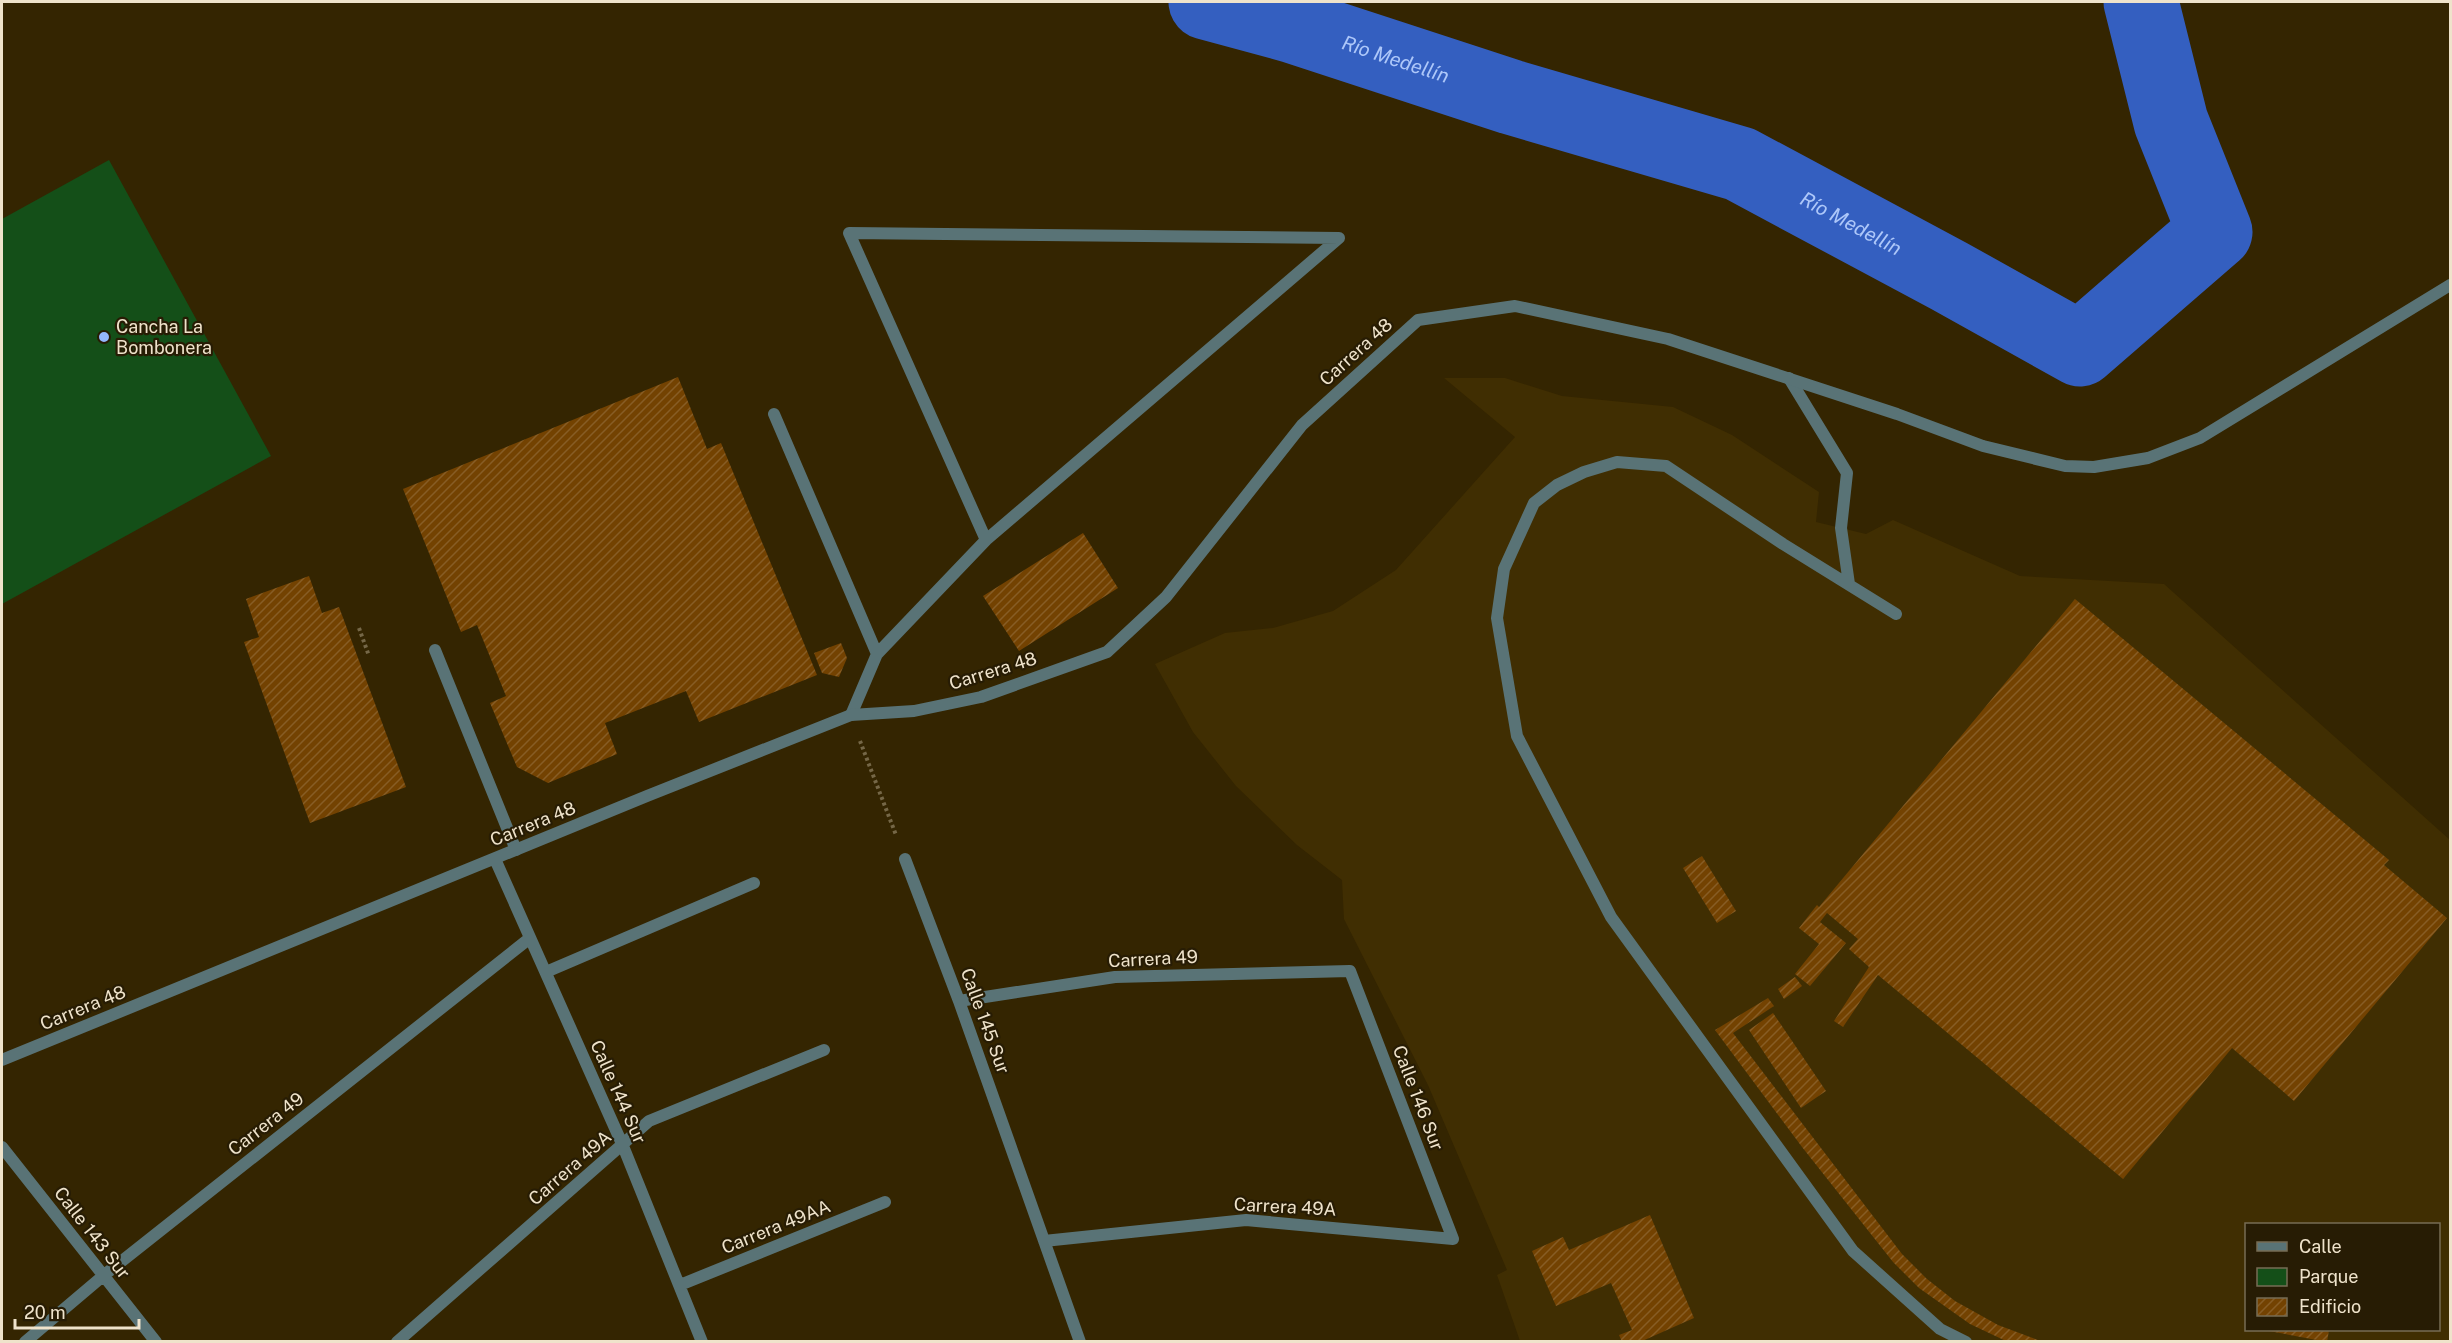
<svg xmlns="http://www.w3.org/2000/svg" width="2452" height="1343" font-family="'Public Sans',sans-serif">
<defs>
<pattern id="building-hatch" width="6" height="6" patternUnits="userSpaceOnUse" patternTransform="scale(1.5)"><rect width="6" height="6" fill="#734201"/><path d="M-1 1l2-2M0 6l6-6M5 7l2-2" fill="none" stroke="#875d25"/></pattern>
</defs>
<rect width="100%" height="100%" fill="#342501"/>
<path fill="#402e02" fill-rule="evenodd" d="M1444,378H1505L1562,396L1673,407L1732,435L1819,492L1816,522L1866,534L1893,520L2020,576L2164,584L2450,840V1341H1520L1497,1275L1507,1270L1428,1085L1344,919L1342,880L1297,845L1236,786L1193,732L1155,664L1225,633L1273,628L1333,611L1396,570L1515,437ZM2246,1224H2438V1330H2246Z"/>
<path fill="#144f18" d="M109,160L271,456L2,604V219Z"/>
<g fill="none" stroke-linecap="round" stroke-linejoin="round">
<path stroke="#345fc0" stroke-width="75" id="s1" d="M1206,2L1294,26L1511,97L1740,164L1949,276L2080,349L2215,232L2171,122L2141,2"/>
</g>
<path fill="url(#building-hatch)" d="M678,377L707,449L721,443L817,675L699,722L686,691L605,723L617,754L548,783L517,767L490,703L506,696L477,625L461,632L403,489Z
M1083,533L1118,588L1019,651L983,596Z
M309,576L322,613L339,607L406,787L310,823L244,642L259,637L246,599Z
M2075,599L2389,860L2384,865L2447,918L2294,1101L2232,1048L2123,1179L1878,975L1843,1027L1834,1021L1869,967L1849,949L1858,939L1827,913L1820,922L1846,943L1810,986L1795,974L1819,944L1799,928L1817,905L1819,907Z
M841,643L847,658L839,677L822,673L814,653Z
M1702,856L1736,911L1717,923L1683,868Z
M1795,977L1802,986L1784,999L1778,989Z
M1768,998L1774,1006L1733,1033L1902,1254L1927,1279L1955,1301L1998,1325L2043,1342H2008L1970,1324L1919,1288L1893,1262L1802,1147L1715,1030Z
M1773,1013L1826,1091L1801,1108L1749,1030Z
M1650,1215L1694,1318L1640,1342H1622L1619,1335L1632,1330L1611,1283L1556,1306L1532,1251L1563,1237L1569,1250Z
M2270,1330H2329L2327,1342L2269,1331Z"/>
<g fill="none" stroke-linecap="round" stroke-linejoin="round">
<path stroke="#756747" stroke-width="4" stroke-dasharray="3 3" stroke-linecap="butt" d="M359,628L369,656
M860,741L896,835"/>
<path stroke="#597376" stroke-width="12" d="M1789,378L1847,473L1841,528L1849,584
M774,414L877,654L851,715
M1896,614L1783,544L1666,466L1617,462L1584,472L1557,485L1534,503L1504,569L1497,618L1517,736L1611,917L1853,1251L1940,1329L1966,1342
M435,650L516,850
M877,654L986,540L1339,238L849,233L986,540"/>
<path stroke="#597376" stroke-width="12" d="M495,859L623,1146L702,1342
M905,859L959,1001L1080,1342
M546,972L754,883
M959,1001L1115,977L1350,971L1453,1239L1246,1220L1044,1241
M2,1060L647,796L851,715L914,711L981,697L1107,652L1166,597L1302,425L1418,320L1515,306L1668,339L1897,414L1983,446L2065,466L2094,467L2148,458L2200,438L2450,285
M2,1147L156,1342
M680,1285L885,1202
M25,1342L103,1276L530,938
M397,1342L649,1121L824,1050"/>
</g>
<circle fill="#94b7fd" stroke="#271c04" stroke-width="2" cx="104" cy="337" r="6"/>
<g text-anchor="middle" stroke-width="4.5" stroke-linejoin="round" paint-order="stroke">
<g font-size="18" fill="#efe3cb" stroke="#271c04" text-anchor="start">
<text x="116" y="333">Cancha La<tspan x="116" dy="21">Bombonera</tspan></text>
</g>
<g font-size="18" fill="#efe3cb" stroke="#271c04">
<text transform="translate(1356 352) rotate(-42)" y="6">Carrera 48</text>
<text transform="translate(993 671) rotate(-17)" y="6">Carrera 48</text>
<text transform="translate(533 824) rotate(-22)" y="6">Carrera 48</text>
<text transform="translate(1153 959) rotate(-3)" y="6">Carrera 49</text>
<text transform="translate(83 1008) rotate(-22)" y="6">Carrera 48</text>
<text transform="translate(985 1021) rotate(70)" y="6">Calle 145 Sur</text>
<text transform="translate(618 1092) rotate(66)" y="6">Calle 144 Sur</text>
<text transform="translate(1418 1098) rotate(69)" y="6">Calle 146 Sur</text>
<text transform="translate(266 1124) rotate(-38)" y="6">Carrera 49</text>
<text transform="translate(570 1168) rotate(-41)" y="6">Carrera 49A</text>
<text transform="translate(1285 1207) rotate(3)" y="6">Carrera 49A</text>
<text transform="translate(776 1227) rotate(-22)" y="6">Carrera 49AA</text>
<text transform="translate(92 1233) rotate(52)" y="6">Calle 143 Sur</text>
</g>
<g font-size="20" font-style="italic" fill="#adc7f9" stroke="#271c04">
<text dy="7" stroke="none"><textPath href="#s1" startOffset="198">Río Medellín</textPath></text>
<text dy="7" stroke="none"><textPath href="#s1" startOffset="684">Río Medellín</textPath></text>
</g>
</g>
<rect width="2452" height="1343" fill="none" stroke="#efe3cb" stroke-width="6"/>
<rect x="2245" y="1223" width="195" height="108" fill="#271c04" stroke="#776c54" stroke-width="1.5"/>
<rect x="2257" y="1242" width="30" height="9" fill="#597376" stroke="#776c54" stroke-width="1.5"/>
<text x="2299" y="1253" font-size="18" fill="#efe3cb">Calle</text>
<rect x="2257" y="1268" width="30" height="18" fill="#144f18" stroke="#776c54" stroke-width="1.5"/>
<text x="2299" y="1283" font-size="18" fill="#efe3cb">Parque</text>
<rect x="2257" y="1298" width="30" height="18" fill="url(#building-hatch)" stroke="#776c54" stroke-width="1.5"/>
<text x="2299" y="1313" font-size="18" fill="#efe3cb">Edificio</text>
<path d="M15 1319v9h124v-9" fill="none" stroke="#efe3cb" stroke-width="3"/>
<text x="24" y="1319" font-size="18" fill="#efe3cb" stroke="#271c04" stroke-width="4.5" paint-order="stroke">20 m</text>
</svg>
